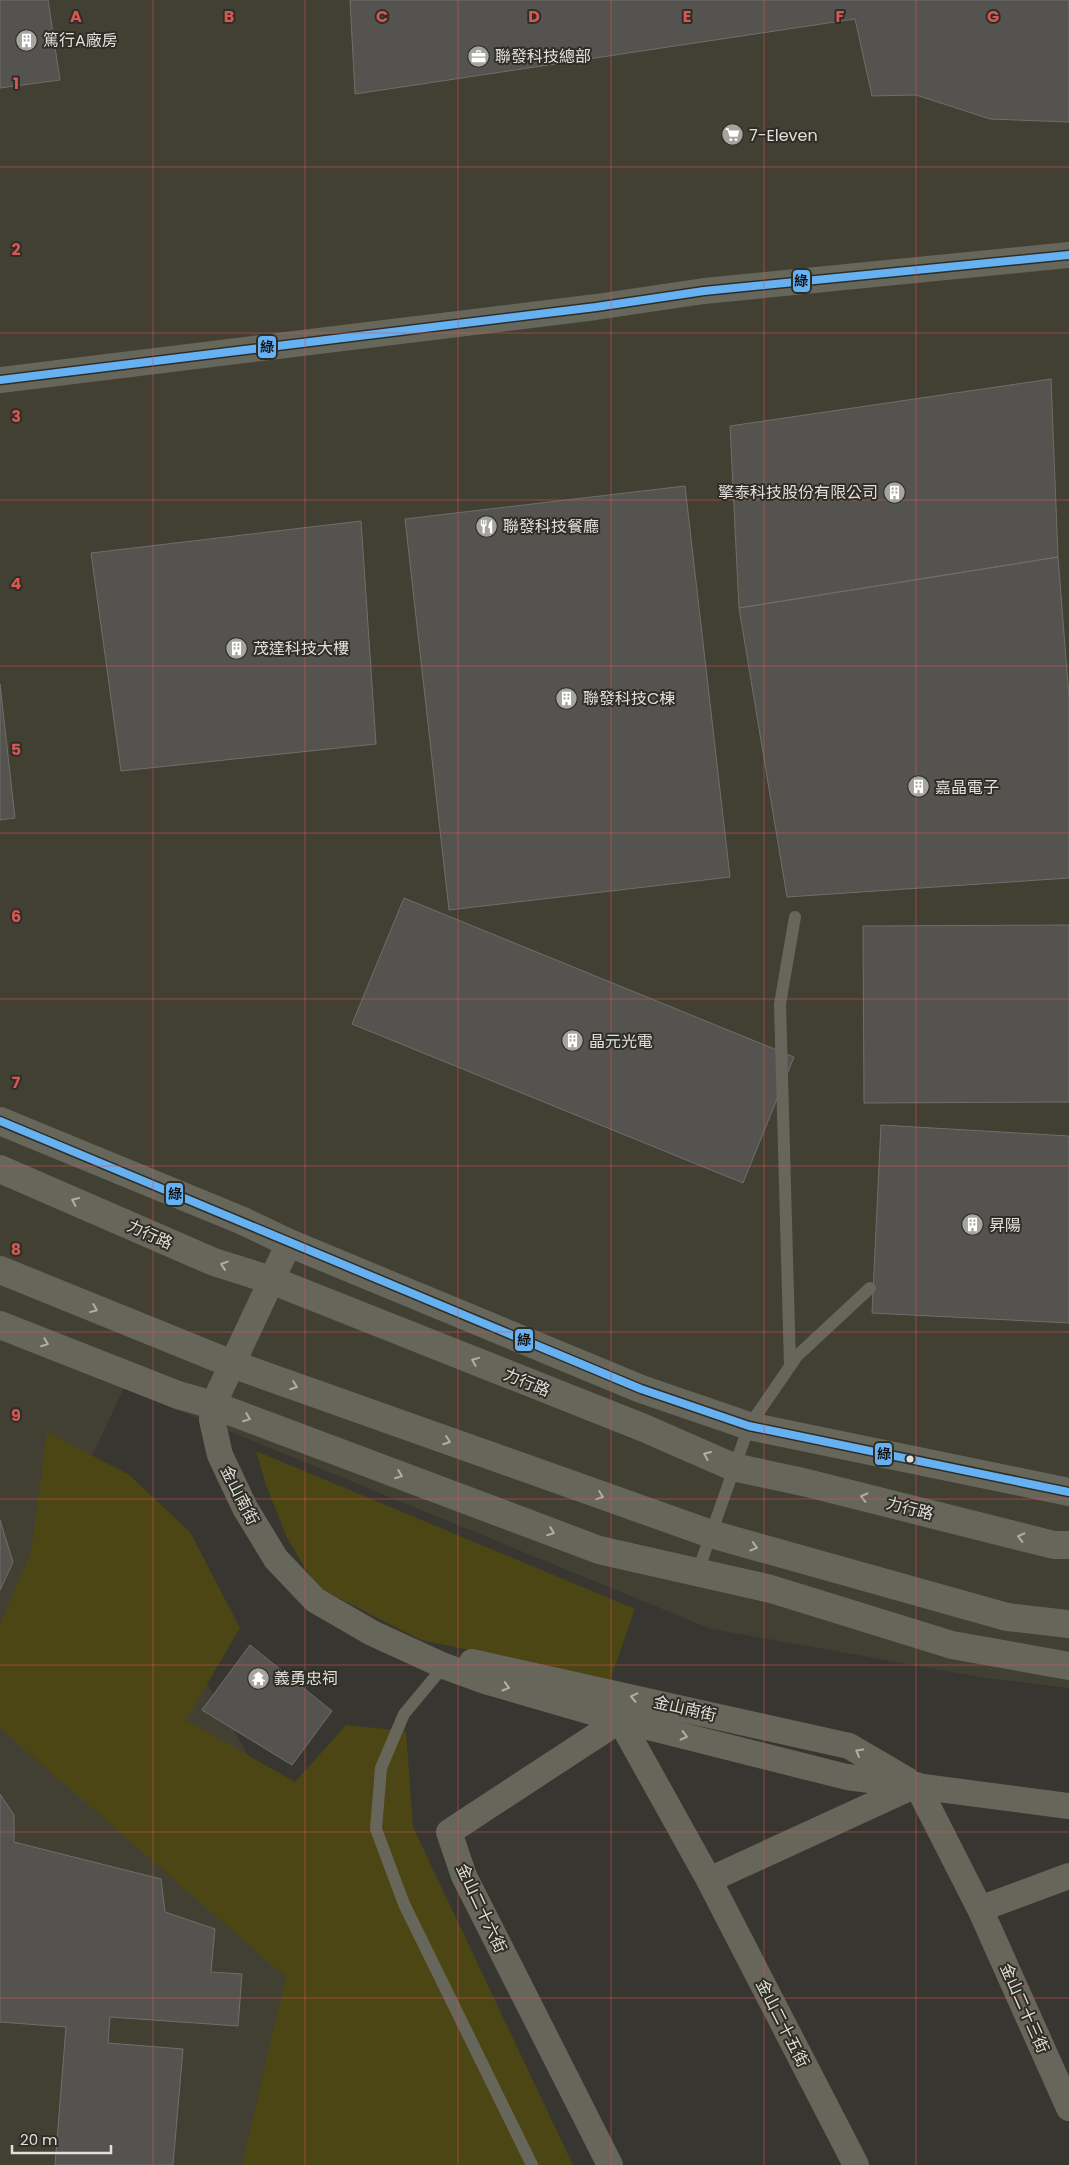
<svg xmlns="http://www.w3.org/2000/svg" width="1069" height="2165" font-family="Poppins,'Noto Sans TC',sans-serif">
<rect width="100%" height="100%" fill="#373631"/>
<path fill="#424033" d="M0,0H1069V1688L986,1678L711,1629L124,1388L85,1471L483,2165H0Z"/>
<path fill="#4c4614" d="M47,1432L128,1474L190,1532L240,1628L186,1720L295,1782L346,1725L406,1731L413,1827L573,2165H242L286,1977L0,1728V1624L31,1552Z
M256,1451L635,1609L610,1680L421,1640L317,1587L287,1538L265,1482Z"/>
<path fill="#54534f" stroke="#6f6e6a" d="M0,0H48L60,80L0,88Z
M350,0H1069V122L990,119L916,95L872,96L855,19L355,94Z
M1051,379L1058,557L739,608L730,426Z
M685,486L730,877L449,910L405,519Z
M361,521L376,744L121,771L91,553Z
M1058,557L1069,697V878L787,897L739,608Z
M0,684L15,818L0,820Z
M404,898L794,1057L743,1183L352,1024Z
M1069,925V1102L864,1103L863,926Z
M881,1125L1069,1136V1323L872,1313Z
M0,1520L13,1562L0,1590Z
M250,1645L332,1711L292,1765L202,1710Z
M0,1794L14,1815V1842L161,1879L165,1912L215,1929L211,1972L242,1974L238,2026L110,2017L108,2043L183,2049L173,2165H55L66,2027L0,2022Z"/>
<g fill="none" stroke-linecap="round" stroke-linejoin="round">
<path stroke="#67665b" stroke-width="12" d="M790,1366L780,1004L795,917
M697,1574L749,1426L797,1356L870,1288
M444,1666L404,1714L381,1768L376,1829L404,1904L532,2165"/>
<path stroke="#67665b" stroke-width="26" d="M0,380L596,307L704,291L1069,255
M289,1243L213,1405L212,1420L220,1455L245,1508L276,1559L315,1600L372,1633L444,1666L485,1681L616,1719L847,1777L1069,1806
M472,1662L849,1746L907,1780
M620,1720L709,1880L856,2165
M917,1785L980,1909L1069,2108
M709,1880L916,1785
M980,1909L1069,1876
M610,2165L464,1876L449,1832L620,1720"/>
<path stroke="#67665b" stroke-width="28" d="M0,1121L243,1221L289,1243L641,1389L749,1426L1069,1492
M0,1169L214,1262L271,1280L644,1428L733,1467L803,1482L1054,1545H1069
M0,1270L232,1364L711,1534L1007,1617L1069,1624
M0,1325L178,1395L213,1405L599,1550L771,1589L952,1645L1069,1666"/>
<defs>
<path id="bus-1" d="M0,380L596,307L704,291L1069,255
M0,1121L641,1389L749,1426L1069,1492"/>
</defs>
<use href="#bus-1" stroke="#2f2e26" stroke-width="11"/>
<use href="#bus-1" stroke="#66b1f2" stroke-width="8"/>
</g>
<defs><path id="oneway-chevron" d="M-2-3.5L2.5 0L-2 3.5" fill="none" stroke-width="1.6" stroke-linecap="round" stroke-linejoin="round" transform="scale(1.25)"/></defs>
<g stroke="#b0afa7">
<use href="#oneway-chevron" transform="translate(75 1201) rotate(-156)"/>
<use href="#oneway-chevron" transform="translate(224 1265) rotate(-162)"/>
<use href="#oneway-chevron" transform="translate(94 1309) rotate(22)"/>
<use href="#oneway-chevron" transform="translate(45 1343) rotate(21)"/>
<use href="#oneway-chevron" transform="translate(475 1361) rotate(-158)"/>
<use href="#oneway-chevron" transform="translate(294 1386) rotate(20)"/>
<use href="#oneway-chevron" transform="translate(247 1418) rotate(21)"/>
<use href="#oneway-chevron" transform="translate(447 1441) rotate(20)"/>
<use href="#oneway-chevron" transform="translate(707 1455) rotate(-157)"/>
<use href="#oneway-chevron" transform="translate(399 1475) rotate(21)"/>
<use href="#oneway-chevron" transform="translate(600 1496) rotate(20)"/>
<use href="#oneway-chevron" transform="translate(864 1497) rotate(-166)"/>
<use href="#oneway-chevron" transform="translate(551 1532) rotate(21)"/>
<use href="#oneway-chevron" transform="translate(1021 1537) rotate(-166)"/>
<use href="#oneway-chevron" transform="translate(754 1547) rotate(17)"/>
<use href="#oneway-chevron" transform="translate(506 1687) rotate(16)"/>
<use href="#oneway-chevron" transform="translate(634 1697) rotate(-167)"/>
<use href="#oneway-chevron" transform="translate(684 1736) rotate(14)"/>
<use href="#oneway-chevron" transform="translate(859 1752) rotate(-150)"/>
</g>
<path fill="none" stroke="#d85654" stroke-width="1" stroke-opacity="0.55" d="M153,0V2165M305,0V2165M458,0V2165M611,0V2165M764,0V2165M916,0V2165M0,167H1069M0,333H1069M0,500H1069M0,666H1069M0,833H1069M0,999H1069M0,1166H1069M0,1332H1069M0,1499H1069M0,1665H1069M0,1832H1069M0,1998H1069"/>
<defs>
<symbol id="building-disc" viewBox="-11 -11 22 22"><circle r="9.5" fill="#a5a49f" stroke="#2f2e26"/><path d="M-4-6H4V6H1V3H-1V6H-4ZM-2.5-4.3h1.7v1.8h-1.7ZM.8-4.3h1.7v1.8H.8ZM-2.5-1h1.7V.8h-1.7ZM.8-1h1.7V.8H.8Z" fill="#fff"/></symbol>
<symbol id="office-disc" viewBox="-11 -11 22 22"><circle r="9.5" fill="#a5a49f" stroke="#2f2e26"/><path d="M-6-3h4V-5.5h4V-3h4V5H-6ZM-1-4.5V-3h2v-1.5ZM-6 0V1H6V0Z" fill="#fff"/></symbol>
<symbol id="supermarket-disc" viewBox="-11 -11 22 22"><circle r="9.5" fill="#a5a49f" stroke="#2f2e26"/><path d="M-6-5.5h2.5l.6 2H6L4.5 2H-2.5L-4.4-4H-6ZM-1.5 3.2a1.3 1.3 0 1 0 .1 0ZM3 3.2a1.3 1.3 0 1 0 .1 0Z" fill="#fff"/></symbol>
<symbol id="restaurant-disc" viewBox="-11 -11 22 22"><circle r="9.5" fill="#a5a49f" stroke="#2f2e26"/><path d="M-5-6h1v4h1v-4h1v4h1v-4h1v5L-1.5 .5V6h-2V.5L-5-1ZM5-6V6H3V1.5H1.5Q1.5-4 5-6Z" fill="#fff"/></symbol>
<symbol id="temple-disc" viewBox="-11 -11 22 22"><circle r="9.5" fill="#a5a49f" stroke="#2f2e26"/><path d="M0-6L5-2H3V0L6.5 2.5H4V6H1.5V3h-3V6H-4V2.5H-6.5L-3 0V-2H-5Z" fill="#fff"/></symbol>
</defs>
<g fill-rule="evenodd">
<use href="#building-disc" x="14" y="28" width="25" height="25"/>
<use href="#office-disc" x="466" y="44" width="25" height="25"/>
<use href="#supermarket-disc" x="720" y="122" width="25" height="25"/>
<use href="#building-disc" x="882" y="480" width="25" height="25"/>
<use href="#restaurant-disc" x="474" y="514" width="25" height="25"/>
<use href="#building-disc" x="224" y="636" width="25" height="25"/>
<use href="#building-disc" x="554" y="686" width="25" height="25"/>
<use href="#building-disc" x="906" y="774" width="25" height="25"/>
<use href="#building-disc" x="560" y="1028" width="25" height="25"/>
<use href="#building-disc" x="960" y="1212" width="25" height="25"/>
<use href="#temple-disc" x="246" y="1666" width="25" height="25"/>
</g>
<circle fill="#e0dfda" stroke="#2f2e26" stroke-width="2" cx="910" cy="1459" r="4.5"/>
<g text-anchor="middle" stroke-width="4" stroke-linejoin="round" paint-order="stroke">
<g font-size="16" fill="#e0dfda" stroke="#2f2e26" text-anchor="start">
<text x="43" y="46">篤行A廠房</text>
<text x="495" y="62">聯發科技總部</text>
<text x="749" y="141">7-Eleven</text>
<text x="878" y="498" text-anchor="end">擎泰科技股份有限公司</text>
<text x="503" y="532">聯發科技餐廳</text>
<text x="253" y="654">茂達科技大樓</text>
<text x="583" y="704">聯發科技C棟</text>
<text x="935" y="793">嘉晶電子</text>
<text x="589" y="1047">晶元光電</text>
<text x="989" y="1231">昇陽</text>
<text x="274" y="1684">義勇忠祠</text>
</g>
<g font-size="16" fill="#e0dfda" stroke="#2f2e26">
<text transform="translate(150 1234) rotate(24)" y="6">力行路</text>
<text transform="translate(527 1382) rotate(22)" y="6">力行路</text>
<text transform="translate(240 1495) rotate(63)" y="6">金山南街</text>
<text transform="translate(910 1508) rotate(14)" y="6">力行路</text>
<text transform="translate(685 1708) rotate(13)" y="6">金山南街</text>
<text transform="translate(482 1908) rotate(65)" y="6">金山二十六街</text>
<text transform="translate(1025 2008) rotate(66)" y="6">金山二十三街</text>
<text transform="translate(783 2023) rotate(63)" y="6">金山二十五街</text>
</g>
</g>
<g font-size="16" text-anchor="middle" font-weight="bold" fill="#d85654" stroke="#2f2e26" stroke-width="4" stroke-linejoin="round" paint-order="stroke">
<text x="76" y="22">A</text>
<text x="229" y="22">B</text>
<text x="382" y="22">C</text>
<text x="534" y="22">D</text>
<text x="687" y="22">E</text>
<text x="840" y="22">F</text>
<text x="993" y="22">G</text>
<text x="16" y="89">1</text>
<text x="16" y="255">2</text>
<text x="16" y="422">3</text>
<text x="16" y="589">4</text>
<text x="16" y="755">5</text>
<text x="16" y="922">6</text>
<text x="16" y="1088">7</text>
<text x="16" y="1255">8</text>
<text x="16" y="1421">9</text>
</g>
<g stroke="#2f2e26" stroke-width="2">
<rect x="792" y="269" width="19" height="24" rx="5" fill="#66b1f2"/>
<rect x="257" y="335" width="20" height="24" rx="5" fill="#66b1f2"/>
<rect x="165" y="1182" width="19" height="24" rx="5" fill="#66b1f2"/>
<rect x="514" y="1328" width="20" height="24" rx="5" fill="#66b1f2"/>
<rect x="874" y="1442" width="19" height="24" rx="5" fill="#66b1f2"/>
</g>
<g font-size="14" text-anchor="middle" font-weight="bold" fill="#111">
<text x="801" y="286">綠</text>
<text x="267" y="352">綠</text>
<text x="175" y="1199">綠</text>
<text x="524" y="1345">綠</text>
<text x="884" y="1459">綠</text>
</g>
<path d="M12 2145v8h99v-8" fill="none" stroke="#e0dfda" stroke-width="2.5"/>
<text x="20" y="2145" font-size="15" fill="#e0dfda" stroke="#2f2e26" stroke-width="4" paint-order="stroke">20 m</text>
</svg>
